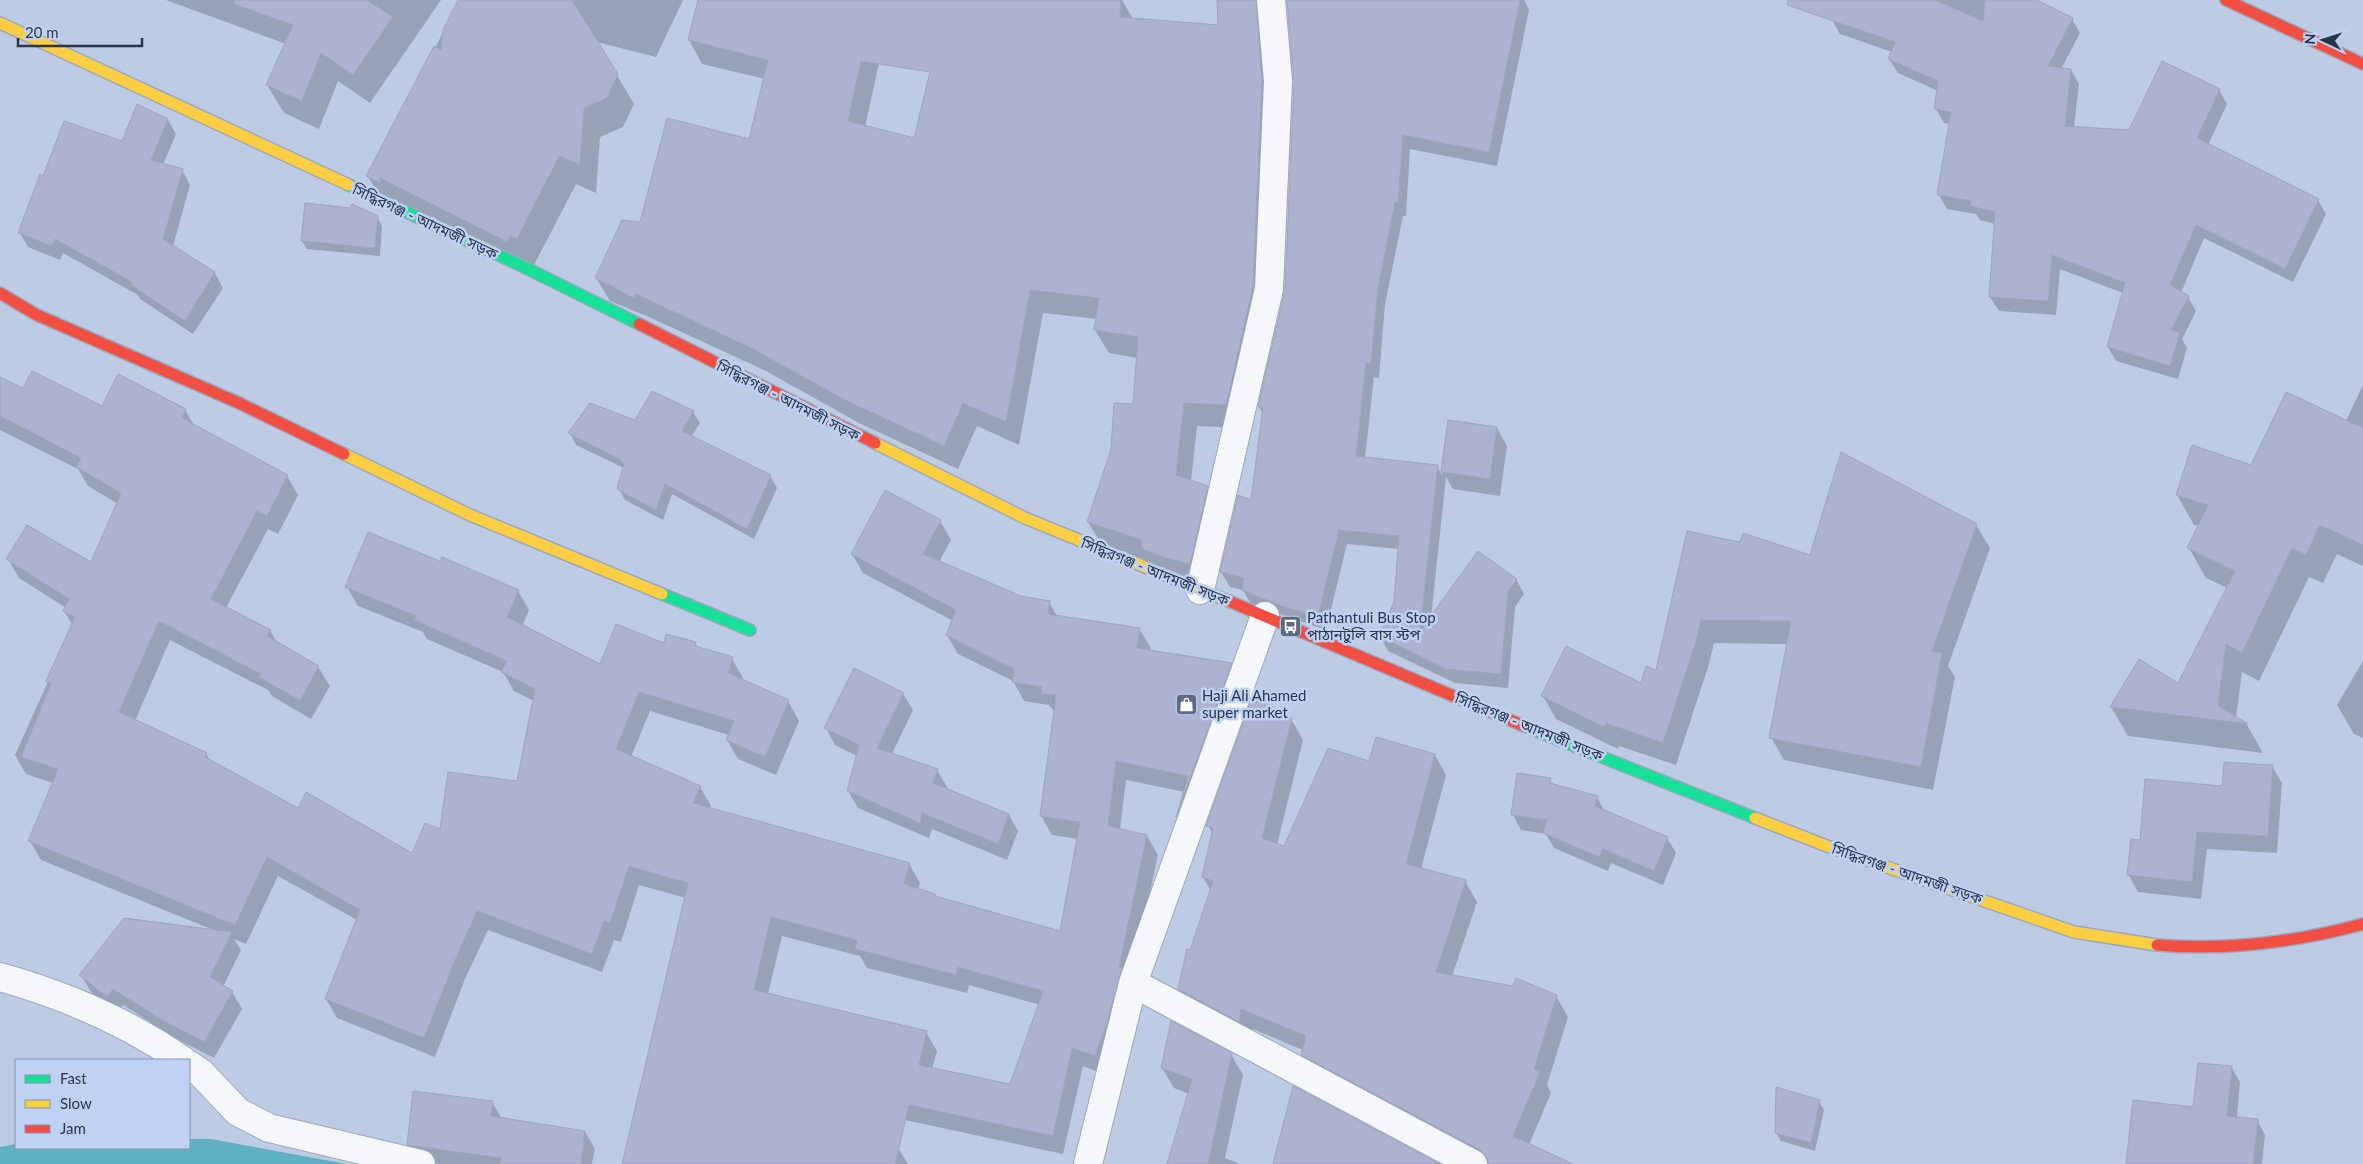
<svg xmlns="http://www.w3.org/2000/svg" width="2363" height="1164" font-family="Lato,'Noto Sans Bengali',sans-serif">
<rect width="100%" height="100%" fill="#bdcbe5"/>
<path fill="#5eb1c0" d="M189,1139H211L347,1164H0V1147L16,1144V1148H189Z"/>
<path fill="#0003" fill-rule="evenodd" d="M166,0H441L370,103L338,81L319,129L284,113L267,85L286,44Z
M460,0H683L656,57L597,42L634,104L623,127L600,137L596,193L576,184L533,267L384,205L368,176Z
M700,0H893L865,127L915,140L939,46L946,0H1122L1133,19L1219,26V0H1257L1269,21L1266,311L1239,428L1197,426L1191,481L1207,487L1221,510L1203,587L1102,545L1088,522L1134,405L1138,358L1109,353L1095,330L1097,319L1043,313L1019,445L977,426L958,469L859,423L766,371L649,317L610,301L596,278L641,223L749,141L765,79L702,64L689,40Z
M1287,0H1524L1529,10L1497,166L1410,149L1406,216H1403L1385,304L1379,378L1374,377L1365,458L1437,466L1442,475L1450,422L1497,428L1507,446L1500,496L1453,489L1446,477L1431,618L1516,579L1524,594L1515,607L1508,688L1455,683L1388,651L1380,636L1395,603L1399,549L1347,544L1326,630L1251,604L1243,590L1230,587L1221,572L1252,501L1263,413L1259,407L1286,290L1295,82Z
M1838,0H2035L2072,19L2080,33L2061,69L2071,70L2079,84L2074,127L2130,131L2219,90L2227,104L2208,145L2318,200L2326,214L2293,282L2204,238L2181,293L2188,297L2196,311L2182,339L2187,348L2178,379L2116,361L2108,347L2123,293L2060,269L2056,315L1999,311L1990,297L1995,224L1980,220L1976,214L1947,209L1939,195L1950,124L1944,123L1936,109L1938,91L1898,73L1889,59L1892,52L1840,34L1832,20Z
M168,120L176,134L163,165L182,170L190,185L173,246L215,273L223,288L193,334L140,299L138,295L63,253L60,260L28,247L20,233L44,177L122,143Z
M377,217L382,226L380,256L307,249L302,241Z
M0,379L24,390L102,408L185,410L195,427L287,476L298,495L278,534L268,529L226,608L270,630L277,643L318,667L330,686L311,719L272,696L268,690L170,640L135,721L206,754L211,762L298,810L412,855L441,831L518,783L534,701L514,691L503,672L427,639L423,632L358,606L347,587L441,563L518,591L529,610L523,625L600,666L664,644L695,643L699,649L732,659L743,678L742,681L788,701L799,721L776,775L738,759L727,740L729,735L650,711L631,757L700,787L711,806L710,809L909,864L920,883L918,890L935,895L937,898L1061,932L1078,839L1052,835L1041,816L1055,713L1049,705L1024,701L1013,681L958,654L947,635L953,621L863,573L852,554L940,521L951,540L939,562L1021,597L1049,602L1057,616L1139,629L1151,648L1150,651L1231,664L1242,683L1187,834L1177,817L1185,792L1126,780L1120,830L1147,836L1158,855L1130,984L1106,1075L1083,1066L1063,1154L816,1101L898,1148L908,1164H624L686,898L639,885L621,942L614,940L602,972L488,930L465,979L435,1057L337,1018L326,999L357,920L278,876L246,944L234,939L241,950L223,987L232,992L242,1009L214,1058L175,1038L123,1005L117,1013L91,992L81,975L211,929L41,860L30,841L53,783L26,774L15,755L73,626L64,611L66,608L19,578L8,559L92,564L118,504L88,486L78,469L0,430ZM782,936L860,956L867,968L967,993L969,985L1040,1005L1010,1086L932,1069L937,1051L926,1032L768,994Z
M2363,385V566L2337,554L2323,583L2309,577L2259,681L2242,672L2236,718L2247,725L2263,753L2128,736L2111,707L2139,661L2179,684L2227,588L2206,578L2189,548L2199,526L2194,525L2177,495L2252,467L2346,421Z
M693,412L700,423L691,437L770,476L777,488L754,539L672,494L663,520L625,500L619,489L624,468L576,445L570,433Z
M1976,525L1990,548L1948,666L1955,677L1933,790L1784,760L1771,737L1788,644L1714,643L1709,664L1676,765L1619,746L1618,749L1556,719L1543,696L1642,684L1657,671L1688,533L1810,557Z
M2363,661V738L2354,734L2337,705Z
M903,694L913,710L892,754L937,770L947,787L946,789L1009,815L1018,831L1007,860L932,829L929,838L858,808L848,791L857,756L835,745L826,728Z
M1291,719L1303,740L1277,845L1285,848L1370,762L1435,755L1446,775L1421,869L1465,881L1477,902L1452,976L1556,996L1568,1017L1547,1085L1551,1093L1529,1145L1570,1164H1481L1314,1075L1302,1055L1303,1050L1253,1029L1250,1041L1191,1010L1179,989L1211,891L1203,877L1213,834L1208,826Z
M2272,766L2282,783L2277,853L2207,849L2201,899L2138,892L2128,874L2223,787Z
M1550,780L1553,785L1597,797L1605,812L1667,838L1676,853L1663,885L1611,863L1608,871L1554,848L1546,834L1521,830L1513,815Z
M1231,1054L1243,1075L1225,1158L1240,1164H1168L1189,1094L1174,1088L1162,1068Z
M2232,1068L2240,1082L2237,1118L2257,1120L2265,1135L2262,1164H2127L2194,1109Z
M1819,1101L1824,1110L1815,1151L1781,1141L1776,1132Z
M492,1102L502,1119L585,1132L595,1149L592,1164H435L418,1162L408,1144Z"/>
<path fill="#acb2cf" stroke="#9fa5bc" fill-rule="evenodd" d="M235,0H367L393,17L353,75L321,53L302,101L266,85L293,25L234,4Z
M458,0H572L618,74L607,98L584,108L580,165L559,156L517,239L510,236L507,242L380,178V183L366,176L434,46L441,50L443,30Z
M698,0H1121L1120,17L1218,25L1217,0H1256L1262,81L1253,287L1226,405L1184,403L1176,475L1208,486L1190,564L1163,557L1141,548L1142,540L1087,522L1111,449L1114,403L1133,404L1138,337L1094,330L1099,298L1030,290L1006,422L963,403L944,446L845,400L751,348L636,294L634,298L595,278L622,220L640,222L667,118L749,139L768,60L688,40ZM861,61L930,72L914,138L848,121Z
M1287,0H1520L1489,152L1403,135L1398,202H1395L1378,289L1371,364L1366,363L1356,456L1438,465L1420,631L1478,551L1517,579L1508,592L1501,674L1446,669L1379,636L1394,602L1399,536L1339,530L1318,616L1287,608L1242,590L1244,578L1220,572L1238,495L1251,500L1263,407H1258L1285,290L1294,82Z
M1788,0H1935L1983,21L1985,0H2037L2073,18L2048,66L2071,69L2065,126L2129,130L2162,61L2220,89L2197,138L2319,199L2285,269L2196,225L2170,285L2189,296L2171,330L2180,333L2170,366L2107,347L2125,283L2052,255L2048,301L1989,297L1995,212L1970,206L1971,201L1937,195L1951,112L1934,109L1938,81L1888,59L1895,42L1787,5Z
M137,104L168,119L151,160L183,169L163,239L215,272L185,321L131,285L132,282L55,239L52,246L18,233L40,174L43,176L64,121L122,141Z
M305,203L350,208L352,204L378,216L375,248L301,241Z
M32,371L102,406L118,374L186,409L182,418L288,475L267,516L257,511L211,599L271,630L267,636L319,666L300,701L259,677L261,674L159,621L119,712L207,753L205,757L298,808L306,792L412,853L425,823L440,829L448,772L517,781L535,689L501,672L507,661L414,620L416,616L345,587L368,532L440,561L442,557L519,590L507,617L600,664L616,624L664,643L666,634L696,642L695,646L733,657L728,673L789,700L765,757L726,740L734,721L639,692L616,749L701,786L693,803L910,863L904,884L935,894V896L1060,931L1080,822L1040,816L1056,695L1041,694L1042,687L1012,682L1014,669L946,635L956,610L851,554L885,490L941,520L923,554L1021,596L1050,601L1048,614L1140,628L1137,648L1232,663L1176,817L1188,776L1116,761L1108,826L1147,835L1119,967L1122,968L1106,1026L1095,1056L1072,1048L1053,1136L909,1105L895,1164H622L688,883L629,866L610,923L604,921L592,954L477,911L455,960L424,1038L325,999L360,910L267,857L235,925L28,841L58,769L21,757L51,684L46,681L75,617L63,611L69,599L6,559L27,525L91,562L121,493L76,467L81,458L0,416V377L23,388ZM771,917L857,940L855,949L956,975L958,967L1043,991L1010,1084L919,1065L927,1031L754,990Z
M652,391L694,411L682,431L771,475L747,529L665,484L656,510L617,489L624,463L621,462V460L568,433L590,403L635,420Z
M2286,392L2363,428V545L2320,525L2306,555L2292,548L2242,653L2226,644L2218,706L2248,724L2110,707L2139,659L2178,683L2235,571L2187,548L2208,505L2176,495L2192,445L2251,465Z
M1448,420L1497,427L1490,479L1441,472Z
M1841,452L1977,524L1932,651L1942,653L1921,767L1769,738L1791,621L1701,620L1696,641L1663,743L1606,723L1604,727L1541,696L1566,646L1641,683L1646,666L1656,670L1687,531L1740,542L1743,533L1810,555Z
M854,668L904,693L877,748L938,769L933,783L1009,814L998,844L922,813L920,823L847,791L859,745L824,728Z
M1253,696L1292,718L1262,838L1284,846L1328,748L1369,761L1376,737L1435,754L1406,864L1466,880L1436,972L1513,986L1516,978L1557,995L1534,1069L1540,1072L1513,1136L1573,1164H1489L1486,1156L1480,1150L1301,1055L1306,1036L1241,1009L1239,1022L1178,989L1187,949L1190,950L1213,881L1202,877L1213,828L1206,826Z
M2224,762L2273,765L2268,836L2197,832L2192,882L2127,875L2131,839L2140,840L2145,779L2222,786Z
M1517,773L1551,778L1550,783L1598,796L1595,806L1668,837L1654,871L1603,849L1599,857L1543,833L1547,820L1511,815Z
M124,918L232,932L210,977L233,991L204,1042L164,1021L113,989L107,997L79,975Z
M1171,1021L1232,1053L1208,1164H1167L1192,1079L1161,1068Z
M2198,1063L2232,1066L2227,1116L2258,1119L2253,1164H2126L2133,1100L2193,1107Z
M1293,1086L1440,1164H1273Z
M1776,1087L1820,1100L1811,1143L1775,1133Z
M413,1091L493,1101L491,1116L585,1131L581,1164H500L501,1158L407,1145Z"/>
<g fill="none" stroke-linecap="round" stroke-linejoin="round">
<defs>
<path id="street" d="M1200,590L1269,289L1278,81L1271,0
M0,977C64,995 127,1022 182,1060
M1133,983L1473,1164
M189,1065L201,1073L238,1112L269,1128L421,1164
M1088,1164L1133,983L1265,616"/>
<path id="fast" d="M349,185L520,265L639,324
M662,594L750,630
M1524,726L1755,818"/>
<path id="slow" d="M0,23L349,185
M875,443L1025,518L1231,602
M344,454L470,515L662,594
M1755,818L1832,848L2074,932L2157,945"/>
<path id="jam" d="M2226,0L2363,64
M0,293L37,315L239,403L344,454
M639,324L875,443
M1231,602L1524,726
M2157,945C2227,951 2296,942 2363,924"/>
</defs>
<use href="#street" stroke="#9ba7bd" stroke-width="30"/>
<use href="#fast" stroke="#9ba7bd" stroke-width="14"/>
<use href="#slow" stroke="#9ba7bd" stroke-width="14"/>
<use href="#jam" stroke="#9ba7bd" stroke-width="14"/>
<use href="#street" stroke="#f5f7fb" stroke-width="28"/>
<use href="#fast" stroke="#16e098" stroke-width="11"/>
<use href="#slow" stroke="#ffcf43" stroke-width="11"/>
<use href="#jam" stroke="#f24e42" stroke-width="11"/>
</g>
<defs>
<symbol id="bus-square" viewBox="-11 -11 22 22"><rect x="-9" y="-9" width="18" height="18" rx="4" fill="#5d6a82" stroke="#bfd2f6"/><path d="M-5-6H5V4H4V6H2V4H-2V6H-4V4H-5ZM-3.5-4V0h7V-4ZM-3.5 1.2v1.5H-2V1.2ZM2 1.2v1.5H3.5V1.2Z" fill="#fff"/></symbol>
<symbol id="shop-square" viewBox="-11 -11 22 22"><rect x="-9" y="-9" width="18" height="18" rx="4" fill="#5d6a82" stroke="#bfd2f6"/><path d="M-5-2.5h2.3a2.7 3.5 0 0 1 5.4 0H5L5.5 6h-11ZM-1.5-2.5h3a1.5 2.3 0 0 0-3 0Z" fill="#fff"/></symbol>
</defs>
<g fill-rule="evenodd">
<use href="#bus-square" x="1278" y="614" width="25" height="25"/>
<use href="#shop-square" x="1174" y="692" width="25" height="25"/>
</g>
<g text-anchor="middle" stroke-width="5" stroke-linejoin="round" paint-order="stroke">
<g font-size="15" fill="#29354c" stroke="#bfd2f6">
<text transform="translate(425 222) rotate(25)" y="5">সিদ্ধিরগঞ্জ - আদমজী সড়ক</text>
<text transform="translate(788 401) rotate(27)" y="5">সিদ্ধিরগঞ্জ - আদমজী সড়ক</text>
<text transform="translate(1155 572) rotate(22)" y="5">সিদ্ধিরগঞ্জ - আদমজী সড়ক</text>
<text transform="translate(1529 727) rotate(22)" y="5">সিদ্ধিরগঞ্জ - আদমজী সড়ক</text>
<text transform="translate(1907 874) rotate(19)" y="5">সিদ্ধিরগঞ্জ - আদমজী সড়ক</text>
</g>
<g font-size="15" fill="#29354c" stroke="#bfd2f6" text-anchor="start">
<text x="1307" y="623">Pathantuli Bus Stop<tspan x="1307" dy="17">পাঠানটুলি বাস স্টপ</tspan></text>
<text x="1202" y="701">Haji Ali Ahamed<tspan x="1202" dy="17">super market</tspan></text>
</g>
</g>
<rect x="15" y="1059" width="175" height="90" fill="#bfd2f6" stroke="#8393b2"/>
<rect x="25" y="1075" width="25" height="8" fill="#16e098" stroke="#8393b2"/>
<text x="60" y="1084" font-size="15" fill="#29354c">Fast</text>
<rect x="25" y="1100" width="25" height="8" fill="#ffcf43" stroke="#8393b2"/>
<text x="60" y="1109" font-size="15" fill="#29354c">Slow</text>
<rect x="25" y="1125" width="25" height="8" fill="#f24e42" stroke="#8393b2"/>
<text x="60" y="1134" font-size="15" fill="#29354c">Jam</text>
<g transform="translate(2323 40) rotate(274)" stroke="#bfd2f6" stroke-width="4" paint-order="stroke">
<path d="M0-4L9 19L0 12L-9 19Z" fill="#29354c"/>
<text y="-8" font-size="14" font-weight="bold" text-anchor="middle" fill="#29354c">N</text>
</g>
<path d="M18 38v8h124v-8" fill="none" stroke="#29354c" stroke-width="2.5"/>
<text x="25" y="38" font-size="15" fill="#29354c" stroke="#bfd2f6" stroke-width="4" paint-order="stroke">20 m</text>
</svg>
